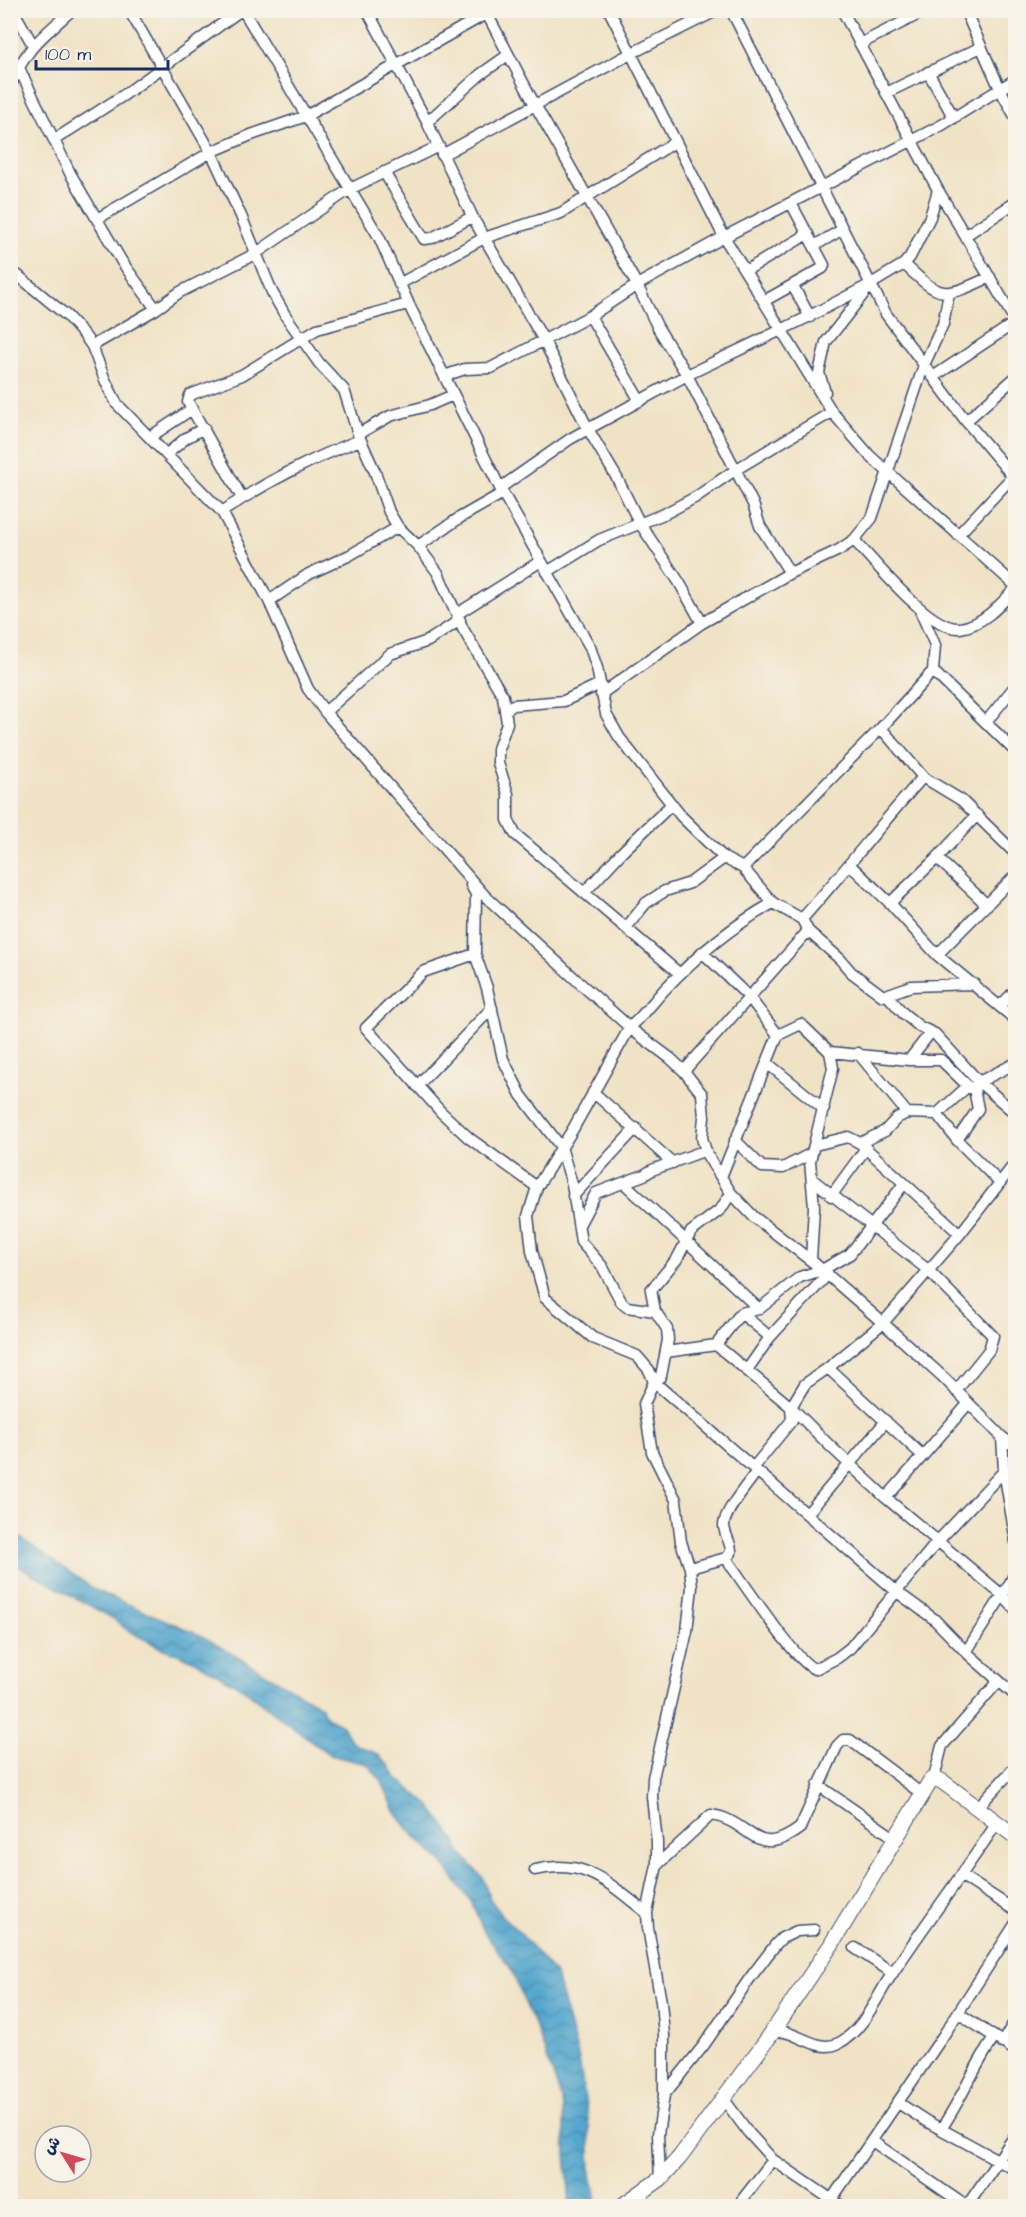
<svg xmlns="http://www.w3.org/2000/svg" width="1026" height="2217" font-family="'Architects Daughter','Playpen Sans Arabic',sans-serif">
<defs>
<pattern id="water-waves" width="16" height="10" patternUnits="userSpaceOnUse" patternTransform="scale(1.5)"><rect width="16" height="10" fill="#52a6cd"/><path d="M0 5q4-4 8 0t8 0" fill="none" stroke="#4388aa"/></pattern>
</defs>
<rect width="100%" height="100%" fill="#f7f3e8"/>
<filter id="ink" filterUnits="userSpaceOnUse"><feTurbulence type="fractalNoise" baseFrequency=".0167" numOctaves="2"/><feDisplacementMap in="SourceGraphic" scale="12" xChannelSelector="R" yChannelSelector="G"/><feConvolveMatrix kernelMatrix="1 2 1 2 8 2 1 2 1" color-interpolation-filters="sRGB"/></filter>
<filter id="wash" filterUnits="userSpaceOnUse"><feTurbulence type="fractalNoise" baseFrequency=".008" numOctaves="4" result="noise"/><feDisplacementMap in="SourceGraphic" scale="24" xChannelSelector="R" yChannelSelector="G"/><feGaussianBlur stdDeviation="1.35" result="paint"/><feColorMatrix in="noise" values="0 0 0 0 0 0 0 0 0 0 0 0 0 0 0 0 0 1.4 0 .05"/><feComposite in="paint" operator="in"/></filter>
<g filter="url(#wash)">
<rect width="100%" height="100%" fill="#f0e2c5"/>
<path fill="url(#water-waves)" stroke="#366a96" stroke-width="1.5" d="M11,1531L97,1591L200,1635L321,1706L326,1717L342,1725L350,1739L356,1745L376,1753L388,1764L397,1778L430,1806L456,1841L459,1851L483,1878L490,1899L503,1917L520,1933L556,1975L579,2060L589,2126L591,2175L597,2200L595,2206H570L562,2100L541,2041L511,1969L484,1932L472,1903L442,1862L414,1836L396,1813L382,1782L367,1764L330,1755L243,1689L191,1659L161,1648L127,1630L114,1619L11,1562Z"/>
</g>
<g filter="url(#ink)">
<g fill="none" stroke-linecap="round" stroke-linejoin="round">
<defs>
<path id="street" d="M13,10L33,45
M129,10L211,152L241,216L272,292L285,315L319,363L344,390L358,434L375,472L389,512L398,527L418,546L438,573L463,629L503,696L507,723L498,749V763L508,794V820L515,834L680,974
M243,10L379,237L410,307L500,488L590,647L597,668L606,714L619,737L681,816L724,858L690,883L665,891L646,903L626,928
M367,10L427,122L474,220L543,339L588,429L617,478L639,522L679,582L702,623
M485,10L535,105L637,285L658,328L687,375L753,504L760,526L790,573
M609,10L724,237L832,412L870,456L1016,586
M731,10L886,314L966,421L1016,480
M842,10L938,190L1016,322
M965,10L1000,89L1016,118
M860,44L927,10
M18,66L70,173L122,262L156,309
M928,72L954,118
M10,87C26,47 41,38 72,10
M886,93L981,47
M427,122L481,74L508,55
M54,140L124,95L241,10
M442,155L630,54L718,10
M384,172L424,239L432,238L472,217
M97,219L211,152L251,135L306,116L491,11
M966,235L1016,202
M814,246L843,229
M904,264C941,299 943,299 990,277
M10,269L67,316L84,335L92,346L105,380L117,404L222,512L269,601L308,689L325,712L485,896L583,986L635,1032L670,1058L684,1071L702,1094L704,1117L702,1138L707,1155L731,1193L754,1217L814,1263L883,1323L942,1376L1002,1437L1016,1447
M745,271L808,234
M399,284L484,238L561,213L675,142
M793,286L810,317
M764,301L823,268L824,265L791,203
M590,316L640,401
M92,346L156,309L180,292L255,254L350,189L439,146
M444,376L465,369L491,368L590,316L637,285L724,237L942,125L1016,79
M933,377L1016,322
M825,392L819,373L826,342L869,287
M966,421L1016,377
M358,434L390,416L430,405L453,395
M150,437L192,409
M167,454L186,438L204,428
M500,488L570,439L588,429L687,375L806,318L871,284L904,264L910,257L930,217L938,190
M242,498L188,402L190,395L242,375L317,329L408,304
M222,512C262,484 315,457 360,440
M958,535L1015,474
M854,540C875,562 930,631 960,628C983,625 1001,604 1016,588
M418,546L461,517L503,493
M547,572L599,540L666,513L696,497L735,470L832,412
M269,601L309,574L350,555L398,527
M457,614L541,561
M933,671L1016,752
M601,694L702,623L790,573L839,550L854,540L872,518L924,365L943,324L949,293
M505,711L513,705L564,701L600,684
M325,712L390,654L428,641L460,620
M986,722L1016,685
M881,728L923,777L961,800L1016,854
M724,858L743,868L881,728L933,671L935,645L919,608
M937,858L987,905
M850,865L890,903L937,955L1016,1020
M743,868L773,903L802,919L808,931L840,959L851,972L883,996L911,986L974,984
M471,885L476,894L475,954L487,988L503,1059L521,1095L561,1147L572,1184L581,1242L602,1266L622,1303L627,1307L655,1311
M584,893L621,853L672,804
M773,903C732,926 697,955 665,989C653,1002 643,1016 630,1027L573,1129L537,1187L528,1216L532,1251L545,1298L593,1338L637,1356L649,1370L654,1382L897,1592L934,1619L966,1652L1016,1696
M890,903L937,858L977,815
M802,919C844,872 882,823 923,777
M702,952L749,997L778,1035
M475,954L423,972L366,1028L441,1112L469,1138L537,1187
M937,955L1016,875
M888,996L903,1013L920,1027L935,1034L979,1082L1016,1114
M1000,1006L1016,990
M830,1052L909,1060H941L968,1086
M858,1053L907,1113
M909,1060L931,1032
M767,1063L824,1109
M684,1071L808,931
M417,1086L492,1008
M593,1092L673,1163
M937,1114L957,1140L1000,1183
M735,1140L762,1167L783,1168L812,1153
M957,1140L978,1109L974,1089
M860,1143L960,1234
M815,1145L848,1137L860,1143L885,1131L897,1118L907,1113L937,1114L968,1086L974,1089L979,1082L1016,1063
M721,1177L778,1035L801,1024L830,1052L833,1068L810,1161L814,1207L811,1260
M813,1180L928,1270L993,1336L989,1350L956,1391
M624,1183L759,1309
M573,1196L636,1128
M831,1196L866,1148
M579,1225L596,1193L644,1175L652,1170L706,1150
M741,1313L770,1337
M716,1345L791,1407L830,1446L886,1498L1001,1594L1016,1610
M666,1352L716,1345L741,1313L759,1309L800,1277L822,1270L850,1254L903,1185
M828,1368L923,1456
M747,1370L770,1337L828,1274
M1002,1437L1004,1471L1016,1542
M754,1467L792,1420L791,1407L805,1384L828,1368L883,1323L960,1234L1016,1162
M886,1498L968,1404
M807,1514L886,1421
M726,1558C740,1578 797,1664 815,1669L837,1658L850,1648L938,1541L1004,1471
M690,1568L726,1558L731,1553C732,1543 724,1535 724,1525C725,1510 748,1484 757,1471
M966,1652L1009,1585L1016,1571
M934,1778L942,1746L998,1682
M818,1785L896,1839
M977,1808L1016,1766
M657,1865L711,1815C751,1820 755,1862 800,1828L837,1746L843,1740H850L922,1794
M535,1870C587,1858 609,1884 647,1913
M962,1876L1016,1911
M855,1948L893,1973
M958,2013L1016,2051
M771,2035C788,2021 814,2056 839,2043C864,2030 877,1996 892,1974C926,1923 963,1874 997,1823
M1002,2043L1016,2019
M664,2095L704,2045L750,1978L776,1944L782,1938L797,1931L814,1930
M723,2098L748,2132L773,2160L841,2206
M897,2102L926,2121L1016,2170
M941,2129C961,2100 974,2067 994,2038
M872,2141L966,2206
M660,2179L658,2134L664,2095V2035L661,2002L648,1928L647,1913L657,1865V1842L652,1797L653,1778L687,1631L692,1587L690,1568L681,1542L676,1500L652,1452L644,1404L654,1382L661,1376L668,1340L667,1329L655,1311L651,1290L677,1259L691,1232L721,1209L731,1193
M740,2206L742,2200L773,2160
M827,2206L943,2036L1016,1923
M967,2206L1016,2134"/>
<path id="secondary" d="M622,2206L660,2179L680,2157L769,2037L831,1945L931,1780L935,1778L943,1782L1016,1837"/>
</defs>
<use href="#street" stroke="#3b4a6d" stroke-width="13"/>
<use href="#secondary" stroke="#3b4a6d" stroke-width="17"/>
<use href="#street" stroke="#fff" stroke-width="10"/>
<use href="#secondary" stroke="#fff" stroke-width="15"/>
</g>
</g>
<rect width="1026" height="2217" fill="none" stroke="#f7f3e8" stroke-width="36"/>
<g transform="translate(63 2154) rotate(307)"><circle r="28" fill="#f7f3e8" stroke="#9fa5b1" stroke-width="1.5"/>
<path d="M0-4.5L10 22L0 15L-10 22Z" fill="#d1495b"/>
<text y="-9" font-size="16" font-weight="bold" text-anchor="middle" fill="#1b2f5e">ش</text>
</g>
<path d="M36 60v9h132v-9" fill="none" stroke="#1b2f5e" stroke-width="3"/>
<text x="45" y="60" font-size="18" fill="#1b2f5e" stroke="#f7f3e8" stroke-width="4.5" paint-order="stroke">100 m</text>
</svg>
